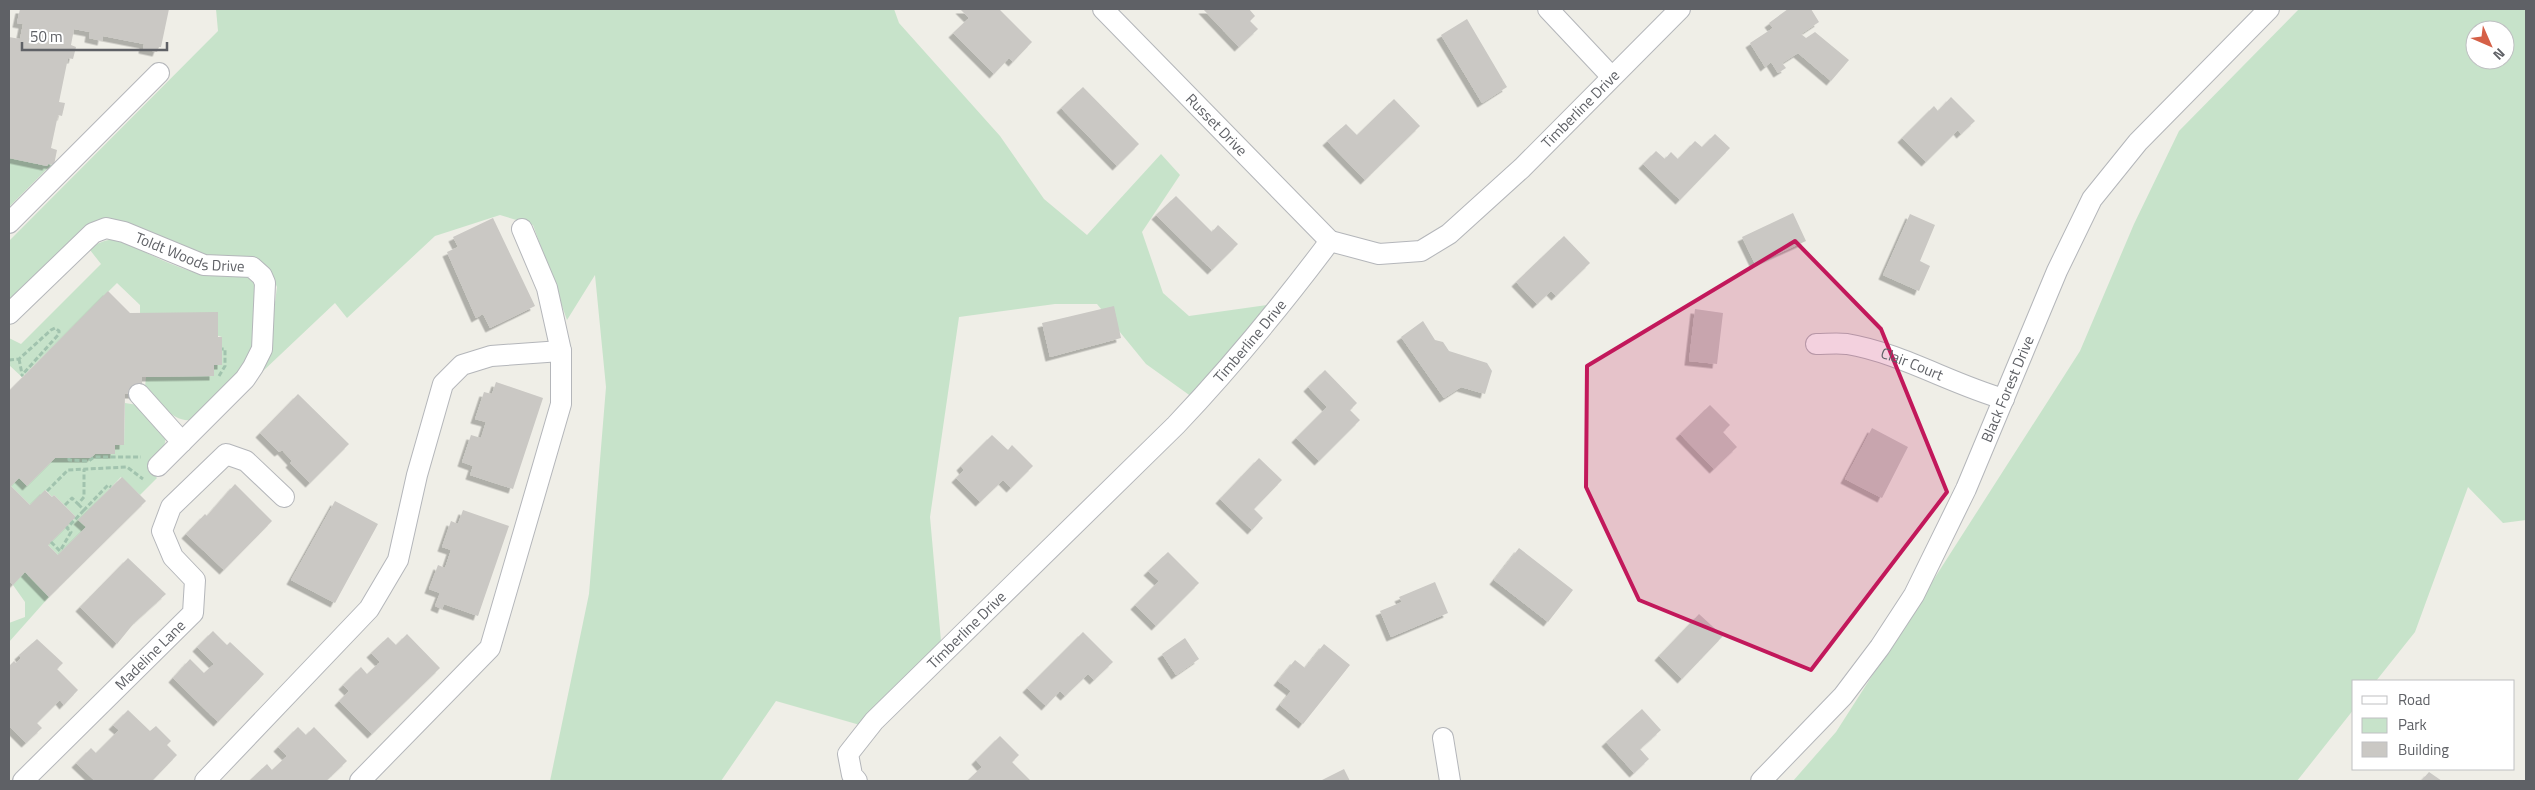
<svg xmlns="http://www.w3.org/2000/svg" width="2535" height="790" font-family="'Titillium Web',sans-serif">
<defs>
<filter id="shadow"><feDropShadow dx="-4.5" dy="4.5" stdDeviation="0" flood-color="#0004"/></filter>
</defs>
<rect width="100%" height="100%" fill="#efeee7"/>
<path fill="#c7e3ca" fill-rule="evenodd" d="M216,9H894L899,23L1000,136L1044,199L1087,235L1161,154L1180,175L1142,232L1163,293L1189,316L1267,305L1224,361L1192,397L1146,364L1097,304H1055L959,317L930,517L941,641L860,725L776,701L721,781H550L589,594L606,387L595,275L567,320L533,225L500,215L435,236L347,318L335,303L262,372L270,340L277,287L271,274L94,222L83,229L9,301V241L218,31Z
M2299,9H2526V520L2503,523L2468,487L2415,632L2376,681H2354V709L2297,781H1793L1836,732L2080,351L2134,224L2179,131ZM2475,30H2505V60H2475Z
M9,158L47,166L48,164L54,165L48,168L9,207Z
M116,239C145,251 175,269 206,275C232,280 242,263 260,291L251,354L241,373L191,420C171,422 158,400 145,387L146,377L214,376V365L222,364V337L140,313V305L117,283L22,377L9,365V338L21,344L101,264L90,250C97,242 106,240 116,239Z
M125,403L144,406L166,437L163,452L149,469L157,478L140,495L121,477L79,520L86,527L58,555L48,545L76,517L54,495L52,497L46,490L30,505L11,486L19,478L27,486L55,458H91L95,454H114L115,445H124Z
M25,572L49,597L9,642V623L25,617V602L13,585Z"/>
<path fill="#cac8c4" filter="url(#shadow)" d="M20,9H169L161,47H159L157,52L143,49L144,44L103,36L102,41L89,38L90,32L74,29L71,45L76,47L73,59L68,58L59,102L65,103L62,116L58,115L51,148L57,150L54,165L48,164L47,166L9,158V37L20,39L23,24L17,23Z
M960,9H999L1032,42L1013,62L1009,58L994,74L953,33L969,18Z
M1203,9H1249L1255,16L1250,21L1258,29L1239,47Z
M1788,9H1811L1819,22L1801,34L1806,38L1815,32L1849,60L1831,81L1798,53L1782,63L1786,68L1778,73L1771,62L1765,67L1750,43L1773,28L1769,23Z
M1467,19L1507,87L1482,103L1441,35Z
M1083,87L1139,144L1117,166L1061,108Z
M1951,97L1975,121L1961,134L1958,130L1926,162L1902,138L1934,106L1938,111Z
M1394,99L1420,126L1365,180L1327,141L1346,124L1357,135Z
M1715,134L1730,148L1680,200L1643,164L1656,151L1665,159L1671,152L1678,159L1695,141L1702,147Z
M1176,196L1212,232L1218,225L1238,244L1212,270L1156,215Z
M1793,213L1806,241L1755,264L1742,237Z
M1910,214L1935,225L1920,261L1930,266L1919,291L1883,275Z
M493,218L535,306L490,328L483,314L476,318L447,252L458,247L453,237Z
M1564,236L1590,263L1556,296L1551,291L1537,304L1516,282Z
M108,291L130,313L218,312V337H222V365H214V376L142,377V388L135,394H125L124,445H115V454H95L91,458H55L27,486L19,478L11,486L30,505L45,490L52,497L54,495L76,517L48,545L58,555L86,527L78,520L122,477L146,501L49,597L25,572L13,585L9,581V391Z
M1114,306L1121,338L1050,357L1042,323Z
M1695,309L1723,313L1717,364L1689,361Z
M1423,321L1435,340L1443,342L1449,351L1487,363L1492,371L1485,394L1461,387L1444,398L1401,337Z
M1325,370L1357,403L1350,410L1360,420L1319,461L1296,438L1327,407L1308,387Z
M496,382L543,398L513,489L470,475L473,466L462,462L471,435L481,438L486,422L475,419L484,392L492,394Z
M298,394L349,444L310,483L290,463L292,461L282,450L279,452L260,433Z
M1710,405L1730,425L1723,432L1737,447L1714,469L1680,434Z
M1872,428L1908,447L1882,498L1845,479Z
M992,435L1008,450L1012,445L1033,466L1011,488L1003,480L980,502L956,478L964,470L961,466Z
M1259,458L1282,480L1254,509L1263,518L1252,530L1220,499Z
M235,484L272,521L224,570L186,534L205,514L207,516Z
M335,501L378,524L335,603L291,580Z
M463,510L509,526L478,616L444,604L442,609L435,606L440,593L429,589L438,565L445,568L451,550L442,547L451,521L458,524Z
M1519,548L1573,590L1548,622L1494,580Z
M1168,552L1199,583L1156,626L1135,605L1159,581L1148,571Z
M128,558L166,594L134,623L117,644L80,607Z
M1435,582L1448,613L1391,637L1380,611L1402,602L1399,597Z
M1699,614L1723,636L1682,679L1659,656Z
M213,631L227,645L230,642L264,674L218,722L173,678L190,659L204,673L214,664L197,647Z
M1083,632L1113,662L1094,680L1088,674L1065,696L1060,691L1046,706L1027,688Z
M407,634L440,668L372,734L339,701L349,691L343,685L361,667L367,674L380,662L371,653L388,637L396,645Z
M1185,638L1199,659L1176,675L1162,654Z
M37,639L63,663L57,669L78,690L64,705L60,700L37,723L42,728L26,743L9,726V666L14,661L16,663L21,658L19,655Z
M1324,644L1350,665L1303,724L1280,705L1291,691L1278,681L1295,660L1305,668Z
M1642,709L1661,730L1640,749L1649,759L1634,773L1606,742Z
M128,710L150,731L156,726L171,741L167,745L177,755L152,781H95L76,763L91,748L96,753L119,730L113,725Z
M298,727L306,735L314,727L347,761L326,781H249L267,764L272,770L287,756L278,747Z
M1000,736L1019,755L1012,762L1031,781H967L982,767L976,760Z
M1344,769L1350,781H1320Z
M2429,772L2442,781H2421Z"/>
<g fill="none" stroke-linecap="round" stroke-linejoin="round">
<defs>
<g id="minor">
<path id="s1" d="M1103,9L1330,241"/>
<path d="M1548,9L1611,76"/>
<path d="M9,223L159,73"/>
<path id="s2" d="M9,314L93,233L106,228L124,232L204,265L252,267L262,276L265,283L262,349L253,367L245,379L158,466"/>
<path id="s3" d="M1816,344C1826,344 1837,343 1847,344C1901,353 1951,384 2004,399"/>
<path d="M139,394L182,442"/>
<path d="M1443,738L1450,781"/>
<path id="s4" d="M23,781L193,613L195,580L173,557L162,531L171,507L226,454L246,461L284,497"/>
<path d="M205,781L369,609L398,560L417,475L443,384L462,365L491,356L561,351"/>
<path d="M360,781L490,648L561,404V351L547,288L522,229"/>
<path id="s5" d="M857,781L852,775L848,754L874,721L1176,425C1231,367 1282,305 1330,241L1379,254L1421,251L1449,234L1522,168L1680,9"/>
<path id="s6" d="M1761,781L1843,696L1880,647L1914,595L1966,489L2057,271L2092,199L2138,142L2269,9"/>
</g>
</defs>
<use href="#minor" stroke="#b4b6ba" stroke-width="22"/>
<path stroke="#a1c3ae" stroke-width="3" stroke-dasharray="5 2.5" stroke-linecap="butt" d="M19,359L22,374
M9,360L19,359L51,330L55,328L59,331V334L22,375L23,376
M219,376L225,366V349H222
M69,458V460L89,461L94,457H141
M47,491L68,470L127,467L143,479
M78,504L84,510L108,485L111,487
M65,505L72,498L78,504L84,497V469
M51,542L60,551L71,532L67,528L84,510"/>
<use href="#minor" stroke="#fff" stroke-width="20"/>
</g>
<path fill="#c2185b" fill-opacity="0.2" stroke="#c2185b" stroke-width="4" stroke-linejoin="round" d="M1795,241L1881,329L1947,492L1811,670L1639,600L1586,487L1587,366Z"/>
<g text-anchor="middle" stroke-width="4" stroke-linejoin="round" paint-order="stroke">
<g font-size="15" fill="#5f6166" stroke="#fff">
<text dy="5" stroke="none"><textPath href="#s5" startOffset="1041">Timberline Drive</textPath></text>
<text dy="5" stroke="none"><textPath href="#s1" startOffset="162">Russet Drive</textPath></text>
<text dy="5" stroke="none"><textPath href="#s2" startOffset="219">Toldt Woods Drive</textPath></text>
<text dy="5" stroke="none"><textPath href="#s5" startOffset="606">Timberline Drive</textPath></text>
<text dy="5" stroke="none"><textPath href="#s3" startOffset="99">Clair Court</textPath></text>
<text dy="5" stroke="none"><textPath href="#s6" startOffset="468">Black Forest Drive</textPath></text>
<text dy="5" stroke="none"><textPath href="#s5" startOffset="201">Timberline Drive</textPath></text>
<text dy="5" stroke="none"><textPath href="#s4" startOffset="179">Madeline Lane</textPath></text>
</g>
</g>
<rect width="2535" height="790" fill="none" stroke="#5f6166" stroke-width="20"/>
<rect x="2352" y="680" width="162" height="90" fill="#ffffff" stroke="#bfc0c2"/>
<rect x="2362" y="696" width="25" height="8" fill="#ffffff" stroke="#bfc0c2"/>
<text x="2398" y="705" font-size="15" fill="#5f6166">Road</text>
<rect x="2362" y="718" width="25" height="15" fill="#c7e3ca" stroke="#bfc0c2"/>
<text x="2398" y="730" font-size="15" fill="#5f6166">Park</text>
<rect x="2362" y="742" width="25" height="15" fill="#cac8c4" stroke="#bfc0c2"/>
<text x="2398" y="755" font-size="15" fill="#5f6166">Building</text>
<g transform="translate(2490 45) rotate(135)"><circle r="24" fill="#ffffff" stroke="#bfc0c2"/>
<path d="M0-4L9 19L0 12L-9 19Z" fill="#d56047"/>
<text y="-8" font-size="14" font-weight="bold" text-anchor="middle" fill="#5f6166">N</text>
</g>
<path d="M22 42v8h145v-8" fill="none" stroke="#5f6166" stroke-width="2.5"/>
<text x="30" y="42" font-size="15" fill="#5f6166" stroke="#ffffff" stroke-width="4" paint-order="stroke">50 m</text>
</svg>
